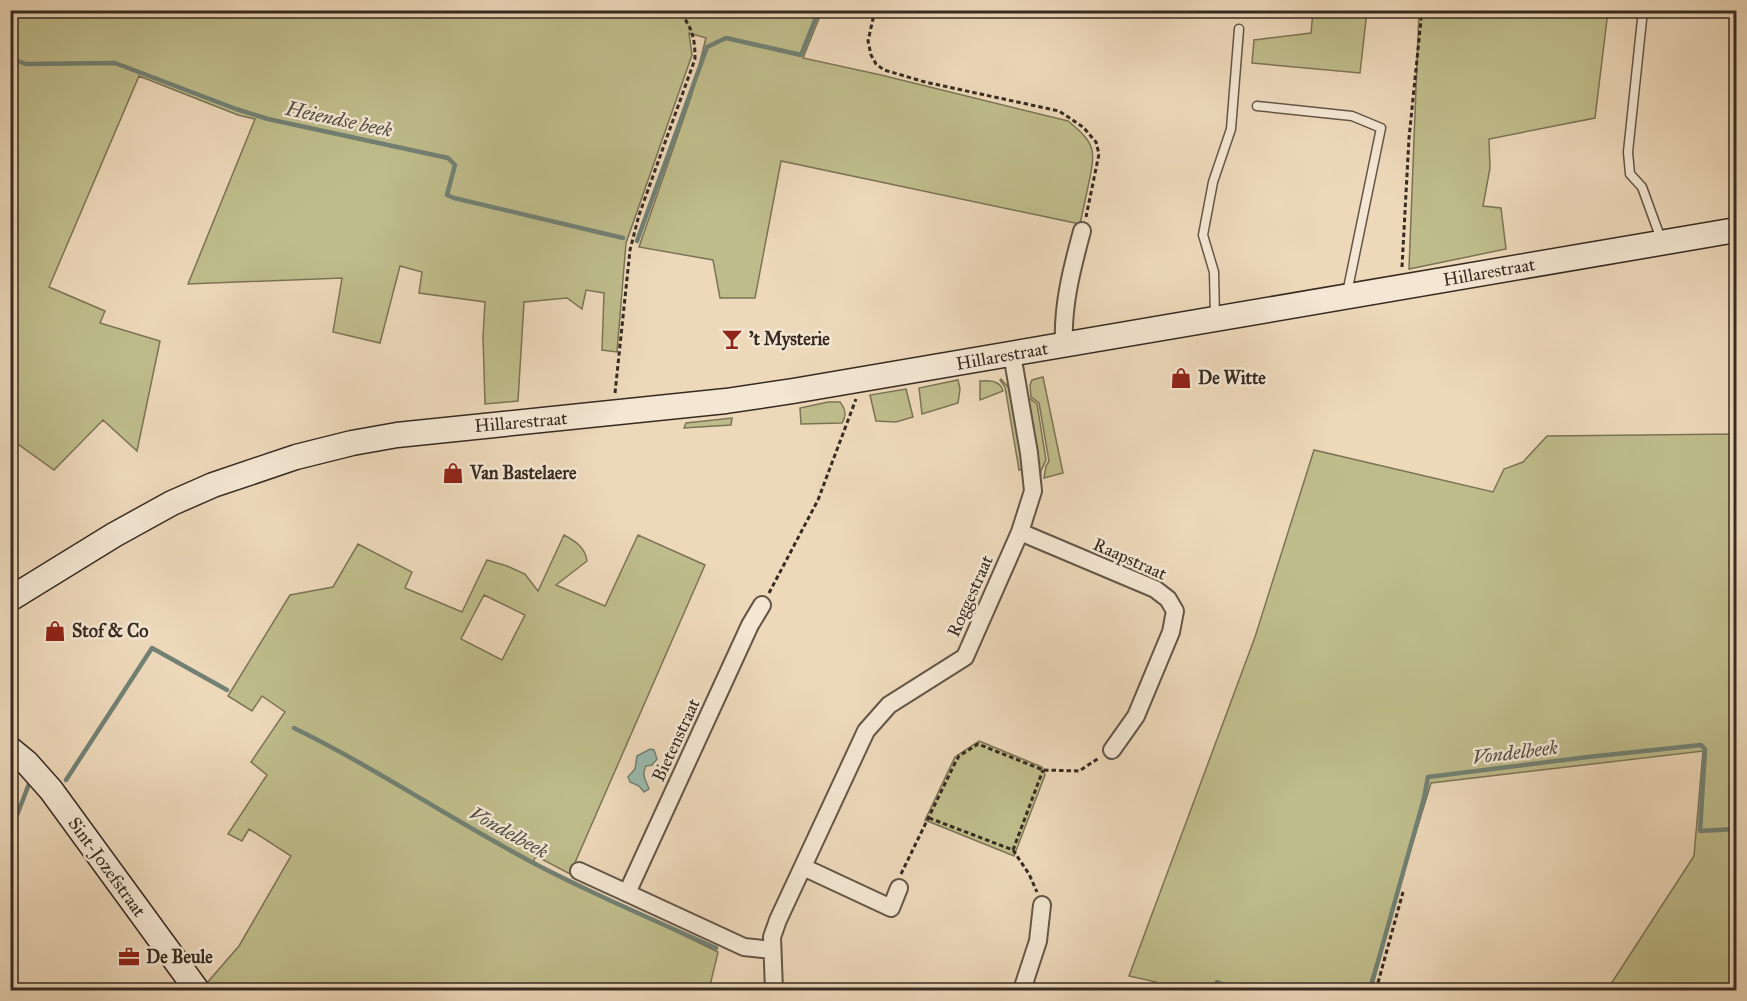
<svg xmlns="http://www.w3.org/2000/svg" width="1747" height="1001" font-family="'IM FELL Great Primer',serif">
<rect width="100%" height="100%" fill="#edd8ba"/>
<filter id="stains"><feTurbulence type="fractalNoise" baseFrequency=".00333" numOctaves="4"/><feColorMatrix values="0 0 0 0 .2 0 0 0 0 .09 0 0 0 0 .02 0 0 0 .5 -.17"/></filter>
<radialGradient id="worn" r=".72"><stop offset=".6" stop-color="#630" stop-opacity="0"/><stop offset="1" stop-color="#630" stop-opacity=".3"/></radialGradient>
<path fill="#bfbc8b" stroke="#7b7456" stroke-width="1.5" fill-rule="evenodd" d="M11,11H822L803,58L881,75L1068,121C1095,143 1096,149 1089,182C1086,196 1083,210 1080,224L781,161L755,298H720L713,260L639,247L691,97L706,38L689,33L692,55L626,243L617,352L602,350L604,293L586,290L582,309L567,298L524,302L518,401L485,404L483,337L485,302L419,293L422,272L400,266L380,343L333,332L342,278L188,284L255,119L238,115L139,76L49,287L105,311L100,323L160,341L137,451L103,420L54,470L11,439Z
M1313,11H1367L1360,73L1252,63L1254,40L1311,33Z
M1419,11H1608L1595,118L1489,139L1490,168L1483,206L1501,208L1506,249L1409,269Z
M1043,377L1063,473L1044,478L1046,466L1049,461L1039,403L1031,397L1030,385L1032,380Z
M1001,379L1010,389L1012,397L1024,469L1019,470L1005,387L1000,380Z
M958,380L960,389L958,403L922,414L919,388Z
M980,381C990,380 1001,381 1003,391L980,400Z
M906,389L913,417L896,422L876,421L870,395Z
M1026,396L1037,404L1046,460L1041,471L1038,503L1036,502Z
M828,402H840C845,408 847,416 842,423L801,424L800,408Z
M732,418L731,425L684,428L686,423Z
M1736,434V990H1607L1694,856L1703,751L1431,783L1368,990H1155L1156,982L1129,976L1255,637L1314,450L1493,492L1504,469L1523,462L1547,436Z
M564,535C575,541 585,547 587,561L556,585L605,606L638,535L705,565L570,874L536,856L533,862L718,952L709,990H211L206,984L239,946L291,856L249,829L242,841L228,834L267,775L251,762L285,712L262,696L252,711L228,696L290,595L333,587L358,544L412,572L405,588L462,612L487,560L507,566L525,574L538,591ZM484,595L525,615L502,660L461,639Z
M979,741L1042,767L1045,775L1014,856L925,820L955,757Z"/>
<path fill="#9abaac" stroke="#728174" stroke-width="1.5" d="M650,749L654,750L657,759L652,765L646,766C641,776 646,780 649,789L644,792L639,786L630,782L628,777L635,769L637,756Z"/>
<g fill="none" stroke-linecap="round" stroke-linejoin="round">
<path stroke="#728174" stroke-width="4.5" d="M10,58L26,64L115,63L236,109L268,119L448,158L455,165L447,195L454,198L623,238
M637,241L707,47L726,38L801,55L819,10
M294,728C380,770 459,825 545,869C601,898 659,922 716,948
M66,780L152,648L227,690
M10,833L29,784
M1217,982L1235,990H1244
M1370,990L1424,798L1428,777L1588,757L1701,745L1705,749L1700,831L1736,829"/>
<defs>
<path id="lane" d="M1643,10L1628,152L1630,174L1642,187L1662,242
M1257,106L1352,116L1381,128L1347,293
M1215,317L1214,272L1203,235L1213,182L1231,129L1239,29"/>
<path id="street" d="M1064,345C1062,306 1072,268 1082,231
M1020,532L1155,589L1168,599L1175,611L1171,632L1136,716L1112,750
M762,605L750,625L627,893L744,947L772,950
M803,867L891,908L899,888
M579,871L627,893
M774,990L772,937L778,920L866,731L889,705L965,657L1020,532L1033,491L1029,453L1012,354
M1022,990L1038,941L1042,905"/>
<path id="secondary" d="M10,599L114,535L172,503L213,485L296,457L352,443L397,435L726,401L793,391L1736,230
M10,749L27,763L51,790L197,990"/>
</defs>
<use href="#lane" stroke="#645647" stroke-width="11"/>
<use href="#street" stroke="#645647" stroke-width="20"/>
<use href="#secondary" stroke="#372b21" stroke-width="27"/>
<path stroke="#372b21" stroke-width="3" stroke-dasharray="4.5 3" stroke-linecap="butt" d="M875,10L868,41L871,55L876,64L884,70L925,82L1059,111L1083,127L1096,142L1099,154L1086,217
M1402,267L1409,138L1422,10
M615,393L630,250L639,215L695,59C695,36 692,29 679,10
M769,593L818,500L856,399
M929,818L1013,850L1029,874L1037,892
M1013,850L1043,770
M901,874L955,763L959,756L978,744L1043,770L1079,771L1099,758
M1376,990L1403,892"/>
<use href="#lane" stroke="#f3e6d2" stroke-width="8"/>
<use href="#street" stroke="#f3e6d2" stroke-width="16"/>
<use href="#secondary" stroke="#f3e6d2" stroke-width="24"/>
</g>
<defs>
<symbol id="bar-bare" viewBox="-9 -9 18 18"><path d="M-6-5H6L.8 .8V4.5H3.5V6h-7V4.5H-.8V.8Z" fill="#8f2418" stroke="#f3e6d2" stroke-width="2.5" paint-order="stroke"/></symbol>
<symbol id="shop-bare" viewBox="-9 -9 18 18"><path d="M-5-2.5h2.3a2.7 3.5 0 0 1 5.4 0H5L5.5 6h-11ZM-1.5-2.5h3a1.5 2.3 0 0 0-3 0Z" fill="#8f2418" stroke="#f3e6d2" stroke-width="2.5" paint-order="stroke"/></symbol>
<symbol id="office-bare" viewBox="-9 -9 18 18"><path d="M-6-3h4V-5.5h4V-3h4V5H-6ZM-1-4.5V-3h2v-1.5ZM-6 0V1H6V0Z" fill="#8f2418" stroke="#f3e6d2" stroke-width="2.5" paint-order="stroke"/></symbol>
</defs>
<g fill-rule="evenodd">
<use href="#bar-bare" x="717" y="324" width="30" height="30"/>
<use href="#shop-bare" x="1166" y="363" width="30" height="30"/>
<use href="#shop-bare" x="438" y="458" width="30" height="30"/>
<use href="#shop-bare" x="40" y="616" width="30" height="30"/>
<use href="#office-bare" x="114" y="942" width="30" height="30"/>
</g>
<g text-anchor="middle" stroke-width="5" stroke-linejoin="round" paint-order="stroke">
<g font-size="18" fill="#372b21" stroke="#f3e6d2">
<text transform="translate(1489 272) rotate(-10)" y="6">Hillarestraat</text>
<text transform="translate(1002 356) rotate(-10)" y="6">Hillarestraat</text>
<text transform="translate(521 422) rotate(-5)" y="6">Hillarestraat</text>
<text transform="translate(1130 559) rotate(24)" y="6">Raapstraat</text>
<text transform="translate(970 596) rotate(-66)" y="6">Roggestraat</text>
<text transform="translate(676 740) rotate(-65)" y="6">Bietenstraat</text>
<text transform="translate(107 867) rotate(54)" y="6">Sint-Jozefstraat</text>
</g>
<g font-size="18" font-weight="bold" fill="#372b21" stroke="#f3e6d2" text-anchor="start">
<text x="749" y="345">'t Mysterie</text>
<text x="1198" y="384">De Witte</text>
<text x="470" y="479">Van Bastelaere</text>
<text x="72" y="637">Stof &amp; Co</text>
<text x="146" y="963">De Beule</text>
</g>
<g font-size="20" font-style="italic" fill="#504f44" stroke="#f3e6d2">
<text transform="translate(339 119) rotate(12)" y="7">Heiendse beek</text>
<text transform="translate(1515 752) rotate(-7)" y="7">Vondelbeek</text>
<text transform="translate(509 832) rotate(29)" y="7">Vondelbeek</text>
</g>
</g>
<rect width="1747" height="1001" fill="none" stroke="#edd8ba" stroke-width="36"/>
<rect x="12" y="12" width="1723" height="977" fill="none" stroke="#372b21" stroke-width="3"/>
<rect x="18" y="18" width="1711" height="965" fill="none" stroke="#372b21" stroke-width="1.5"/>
<rect width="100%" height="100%" filter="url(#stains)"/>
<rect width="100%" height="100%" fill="url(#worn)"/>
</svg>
